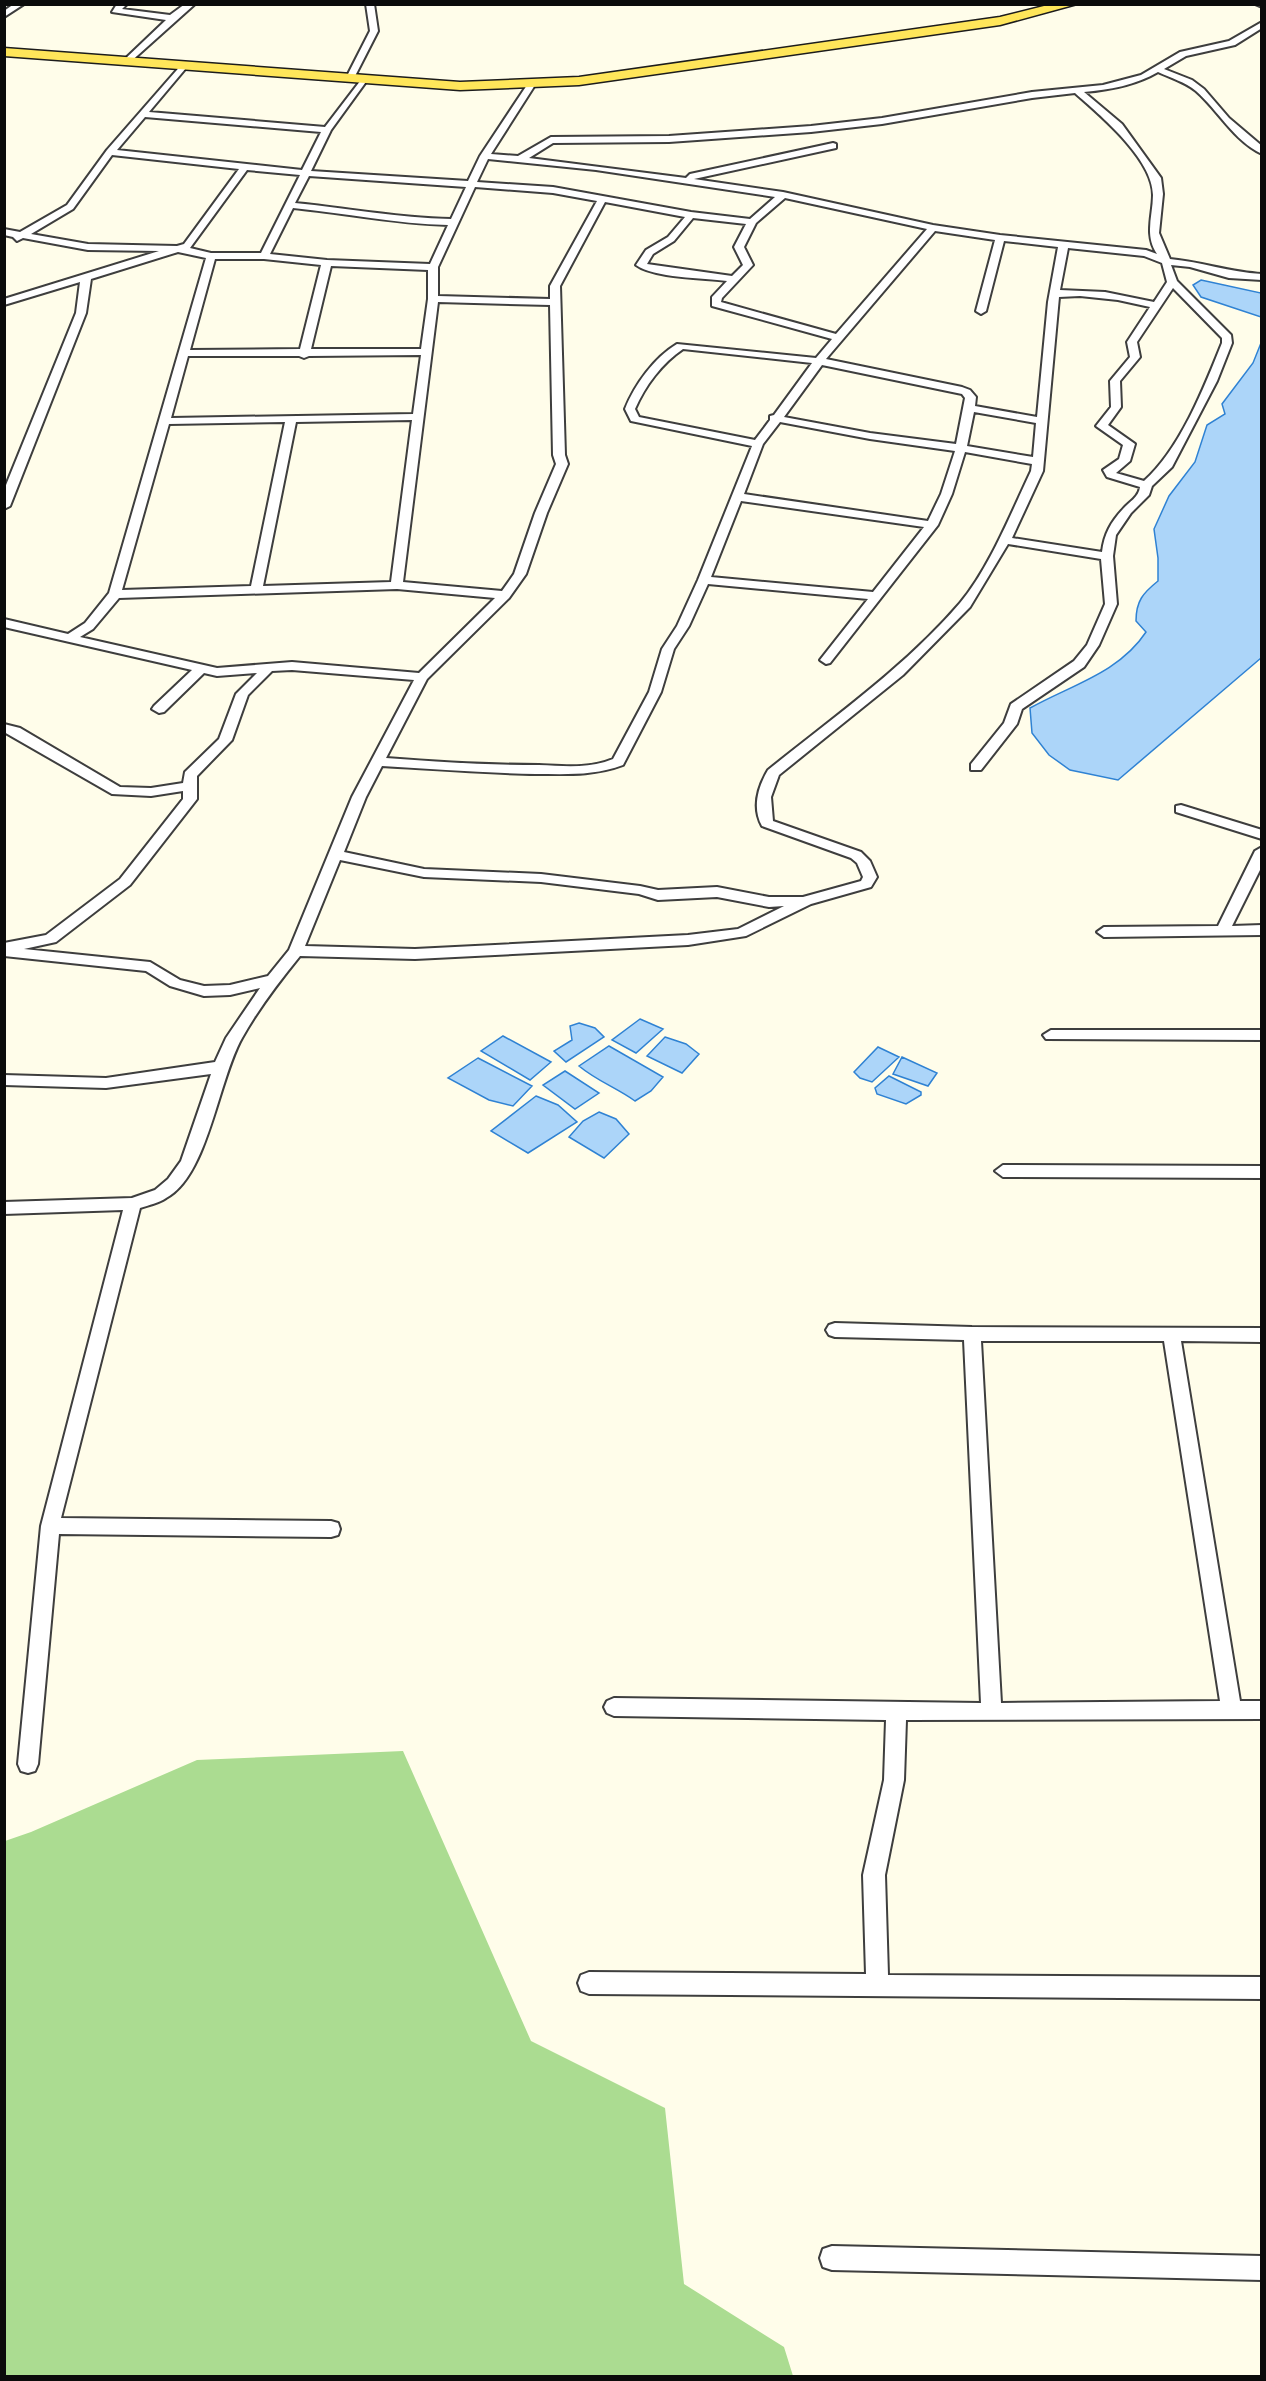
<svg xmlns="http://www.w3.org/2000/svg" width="1266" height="2381" font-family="'IBM Plex Serif',serif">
<rect width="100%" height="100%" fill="#fffdea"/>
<path fill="#abdc91" d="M403,1751L531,2041L665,2108L684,2284L784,2347L793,2376H5V1841L31,1832L197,1760Z"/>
<path fill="#acd5f9" stroke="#2f82d3" stroke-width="1.5" d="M1201,280L1261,293V317L1201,297L1193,285Z
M1261,343V658L1118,780L1070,770L1049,755L1032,733L1030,708C1071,685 1119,673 1146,632L1136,621C1136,601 1143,593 1158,581V558L1154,529L1169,496L1195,462L1207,425L1225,414L1222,404L1253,363Z
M640,1019L663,1029L636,1053L612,1040Z
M579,1023L595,1028L604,1037L566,1062L554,1051L572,1040L570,1026Z
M503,1036L551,1062L530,1080L481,1051Z
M665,1037L686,1044L699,1054L682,1073L647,1056Z
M609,1046L663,1077L651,1091L635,1101C617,1088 597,1081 579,1066Z
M878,1047L899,1057L872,1082L860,1078L854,1072Z
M902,1057L937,1073L928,1086L893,1074Z
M478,1058L532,1086L513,1106L489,1100L448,1078Z
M565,1071L599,1093L575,1109L543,1085Z
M889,1076L921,1092V1095L906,1104L877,1094L875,1088Z
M536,1096L558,1105L577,1122L528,1153L491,1131Z
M599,1112L616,1119L629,1134L604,1158L569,1137L583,1121Z"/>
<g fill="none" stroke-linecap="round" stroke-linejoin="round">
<defs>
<path id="minor" d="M14,4H24L4,17V11Z
M117,4H127L122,9L170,15L185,4H195L128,64L125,59L166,20L112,12Z
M366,4H374L378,31L354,78L350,81L346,78L370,31Z
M1255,4H1262V7Z
M1262,22V28L1235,45L1186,56L1164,69L1192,80L1204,89L1229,118L1262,146V154C1234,141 1218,110 1196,91C1185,82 1171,78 1158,72C1136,85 1109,90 1084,92L1122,124L1161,178L1163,194L1159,233L1170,259C1202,262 1229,272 1262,274V280L1229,278L1190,267L1171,265L1177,281L1231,335L1232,343L1217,381L1172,467L1152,486L1149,495L1131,513L1116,535L1113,556L1117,604L1099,645L1084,667L1022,709L1017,724L981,770H971V764L1004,723L1011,704L1074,661L1087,645L1105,604L1101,559L1008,544L970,607L903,675L779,775L771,797L773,821L861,852L870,861L877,877L871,887L811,904L746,936L688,945L415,959L300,956C279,982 258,1009 242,1038C218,1080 208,1176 166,1198C159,1203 149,1205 140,1208L61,1518L331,1521L338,1523L340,1529L338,1535L331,1537L59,1534L38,1764L35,1771L28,1773L21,1771L18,1764L41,1526L123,1210L4,1214V1202L132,1198L155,1190L168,1179L181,1161L211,1074L106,1088L4,1085V1075L106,1078L215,1062L226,1038L260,988L230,995L204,996L170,986L146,971L4,956V943L46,935L120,879L183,799V791L151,796L112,794L4,732V724L20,728L120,787L151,788L183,783L185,772L219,739L236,694L257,673L217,676L204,673L164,712L159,713L152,709L154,706L192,670L4,627V619L68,634L85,623L109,593L206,258L178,252L91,279L86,313L10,506L4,509V490L76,313L80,282L4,305V299L159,251L88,250L23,238L17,241L13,237L4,235V229L20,232L67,205L107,150L183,63L186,68L149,112L325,127L364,76L368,79L331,130L311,171L468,181L480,156L527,85L531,82L535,85L491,154L518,156L551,137L669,136L811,126L882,118L1032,92L1103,85L1141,75L1180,52L1229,41ZM1075,93C1100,115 1153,159 1153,195C1153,215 1144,235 1157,254L1146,250L1000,235L933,225L783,192L694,179L836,148V144L833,143L690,174L686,178L529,158L553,143L669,142L811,132L882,124L1032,98ZM145,117L321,132L302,170L117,150ZM112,155L239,169L184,244L177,246L88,244L31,234L73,209ZM488,159L596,170L775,197L750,219L691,212L553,187L477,182ZM247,170L300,175L261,253H211L190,248ZM309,176L466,187L451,219C398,218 347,208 295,203ZM475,187L553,193L597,201L550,286V299L438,296V267ZM785,198L927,229L836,334L721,302L722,298L753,265L744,247L756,223ZM605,202L685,217L668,237L646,250L636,265C653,278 704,278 727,281L712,297V306L832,339L816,358L677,344C654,358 635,384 625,409L631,421L752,446L698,580L677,626L662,649L649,692L613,759C589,769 564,766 539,765C488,765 437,762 386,758L427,679L509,598L526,574L547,513L568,464L565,455L560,286ZM293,208C345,213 396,224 448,225L430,264L327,260L270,254ZM693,218L746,224L734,247L743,265L732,276L647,264L653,254L674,241ZM935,231L995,240L976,311L981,314L986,311L1004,241L1058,247L1048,302L1037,417L975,406L976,397L970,390L962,387L826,359ZM1068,248L1144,256L1162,263L1167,282L1154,302L1105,292L1060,290ZM215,259H264L321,265L300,349L190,350ZM331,266L428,270V299L421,349H311ZM1173,288L1222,338V343C1204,388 1180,449 1144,481L1116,473L1130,461L1135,444L1108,425L1121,407L1120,381L1140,357L1137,342ZM1080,296L1118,300L1150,307L1127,342L1130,357L1110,381L1111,407L1096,426L1123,445L1119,459L1103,470L1107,477L1140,487C1139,497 1129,502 1123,509C1111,522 1104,534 1102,552L1012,538L1043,471L1059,297ZM438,302L550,305L553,455L556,464L535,513L514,574L502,591L403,582ZM683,349L812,363L774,415L770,416V420L755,440L639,417L635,409C645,386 662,363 683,349ZM421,355L413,414L171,418L188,356H299L304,358L309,356ZM822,365L962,394L965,398L956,444L870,433L784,417ZM974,412L1036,423L1033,457L967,446ZM412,420L391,582L263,586L296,422ZM285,422L251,586L122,590L169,424ZM780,422L870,439L955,451L941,494L928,521L744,494L763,444ZM965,452L1032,464L1031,471C1012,511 989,569 960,603C905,667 834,717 768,770C758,787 752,808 762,826L851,858L857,863L863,877L861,881L803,897H769L717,887L658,890L640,886L541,874L424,869L344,852L366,797L382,766C433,769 484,773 536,774C566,774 594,776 623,765L661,692L674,649L689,626L708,584L868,599L820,660L826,664L830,663L938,525L952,494ZM741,501L924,527L873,592L711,577ZM397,589L495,598L419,673L292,662L217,668L80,637L93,629L119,598ZM292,670L414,680L352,797L289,950L268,976L230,985L204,986L180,980L150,962L24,949L56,942L130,885L197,799V776L232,740L248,695L272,671ZM340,860L424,877L541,882L639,894L658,900L717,897L769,907L784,906L738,929L688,935L415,949L305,946Z
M1181,805L1262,830V839L1176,812V806Z
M1262,847V866L1232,926L1262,925V935L1104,937L1097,932L1104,927L1218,926L1255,851Z
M1051,1030H1262V1040L1046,1039L1043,1035Z
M1003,1165L1262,1166V1178L1003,1177L995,1171Z
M835,1323L972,1327L1262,1328V1342L1181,1341L1240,1701H1262V1719L906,1720L904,1780L885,1875L888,1975L1262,1977V1999L589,1994L581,1991L578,1983L581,1975L589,1972L866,1974L863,1875L884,1780L886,1720L614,1716L607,1713L604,1707L607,1701L614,1698L981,1703L964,1340L835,1337L829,1335L826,1330L829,1325ZM981,1341H1164L1220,1701L1001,1703Z
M832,2246L1262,2256V2280L832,2270L823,2267L820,2258L823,2249Z"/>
<path id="primary" d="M1052,4H1077L1000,25L579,85L460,90L4,56V48L460,82L579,77L1000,17Z"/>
</defs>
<use href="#minor" stroke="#3e3e3e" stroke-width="4"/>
<use href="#primary" stroke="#1c1c1c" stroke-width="3"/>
<use href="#minor" fill="#fff" fill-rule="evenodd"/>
<use href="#primary" fill="#ffe65a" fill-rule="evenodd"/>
</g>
<rect width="1266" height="2381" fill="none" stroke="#0b0b0b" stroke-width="12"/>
</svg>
